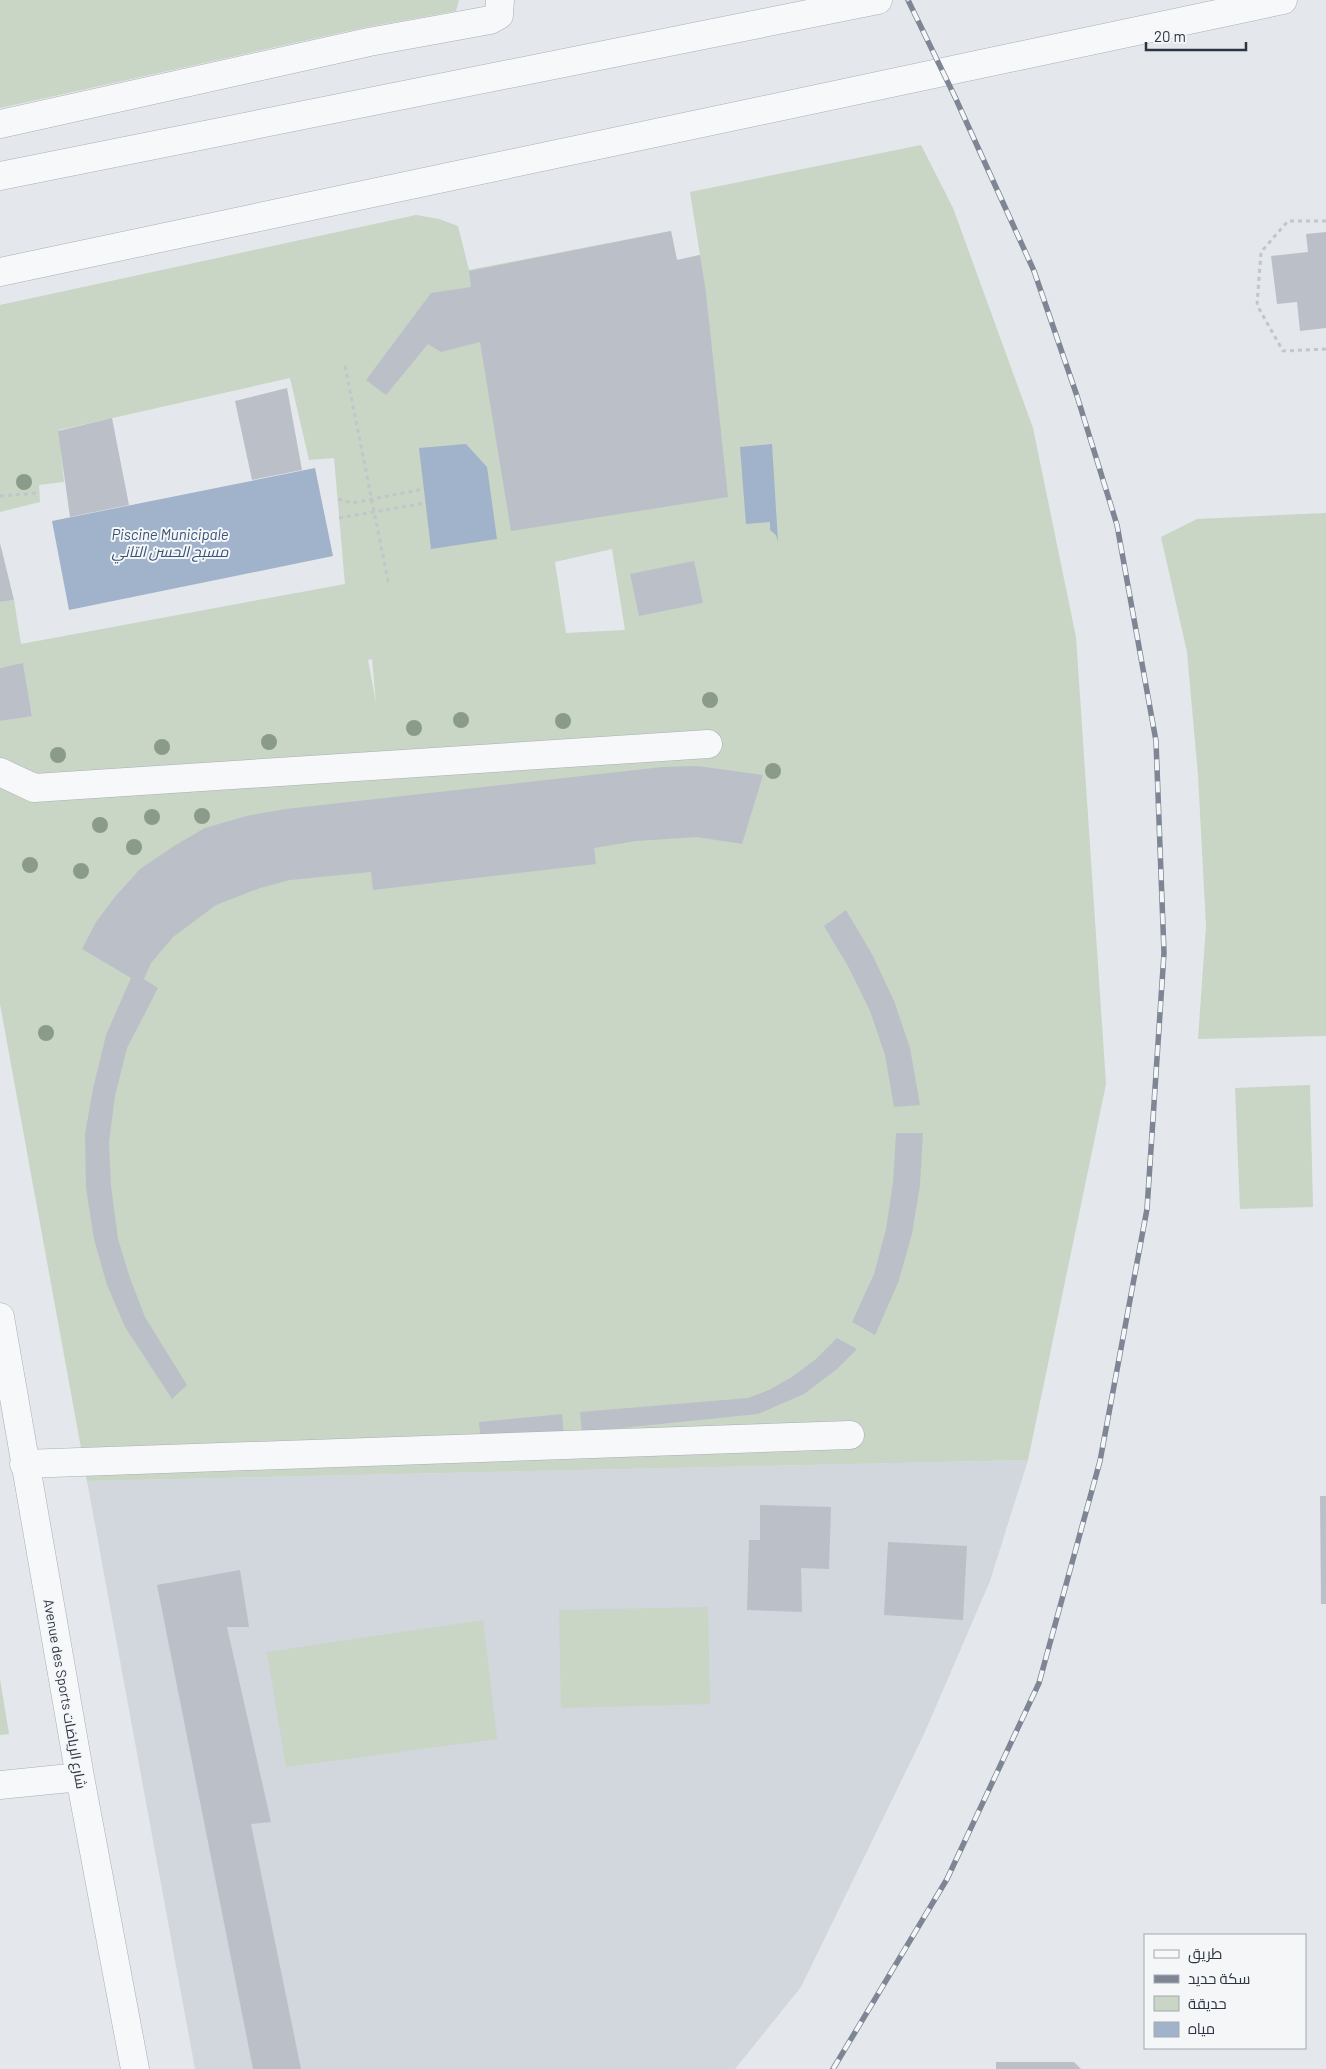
<svg xmlns="http://www.w3.org/2000/svg" width="1326" height="2069" font-family="Barlow,Cairo,sans-serif">
<rect width="100%" height="100%" fill="#e4e7eb"/>
<path fill="#d2d6dd" d="M1028,1460L990,1581L924,1734L801,1987L735,2069H195L87,1481Z"/>
<path fill="#c9d5c5" fill-rule="evenodd" d="M0,0H459L456,11L362,28L0,108Z
M921,145L953,208L1033,428L1076,637L1106,1084L1028,1460L87,1481L0,1004V721L32,715L23,664L0,668V602L14,600L21,644L345,584L334,458L309,460L290,378L59,430L64,482L39,485L40,502L0,512V305L416,215L439,219L458,226L469,270L671,231L677,260L700,255L690,192ZM612,549L625,630L566,633L555,562ZM372,659L376,703L368,660Z
M1326,513V1036L1198,1039L1206,926L1198,775L1187,652L1161,537L1197,519Z
M1310,1085L1313,1207L1240,1209L1235,1088Z
M708,1607L710,1704L561,1708L559,1610Z
M483,1620L497,1739L286,1767L267,1652Z
M0,1679L9,1734L0,1735Z"/>
<path fill="#a0b3ca" d="M466,444L487,467L497,539L431,549L419,448Z
M772,444L778,542L776,535L770,530V522L746,524L740,447Z
M315,468L333,556L69,610L52,521Z"/>
<path fill="#bbc0c8" d="M671,231L677,260L700,255L706,293L728,497L511,531L480,342L441,352L428,344L386,395L366,380L431,293L471,287L469,271Z
M1326,232V328L1300,331L1297,302L1277,304L1271,256L1308,252L1306,234Z
M287,388L302,470L252,480L235,401Z
M112,418L129,505L70,517L58,431Z
M0,543L14,600L0,602Z
M694,561L703,603L639,616L630,574Z
M23,663L32,716L0,721V668Z
M697,766L763,775L742,844L697,837L636,841L594,848L596,864L373,890L371,872L290,880L260,888L216,905L173,937L151,963L144,979L158,988L127,1048L115,1096L109,1142L111,1186L118,1239L130,1278L145,1317L187,1385L172,1399L125,1327L107,1285L94,1239L86,1188L85,1134L93,1089L106,1035L131,978L82,949L96,922L114,898L140,869L174,846L205,828L246,816L286,809L662,767Z
M846,910L873,956L894,1001L910,1048L920,1105L894,1107L885,1055L870,1011L849,968L824,926Z
M896,1133H923L920,1185L912,1234L898,1283L875,1335L852,1322L874,1274L886,1229L893,1182Z
M837,1338L857,1349L837,1369L804,1394L758,1414L582,1432L580,1412L748,1398L769,1390L792,1377L816,1359Z
M562,1414L564,1435L481,1442L479,1422Z
M1320,1496H1326V1604H1321Z
M760,1505L831,1507L829,1569L801,1568L802,1612L747,1610L749,1540H760Z
M888,1542L967,1546L963,1620L884,1615Z
M240,1570L249,1627H227L271,1822L251,1824L301,2069H253L157,1585Z
M996,2062H1074L1081,2069H996Z"/>
<g fill="none" stroke-linecap="round" stroke-linejoin="round">
<defs>
<path id="minor" d="M0,124L369,42L490,20L499,15L500,0
M0,176L878,0
M0,272L1283,0
M0,772L34,788L708,744
M0,1317L80,1777L135,2069
M24,1464L850,1435
M0,1785L80,1777"/>
</defs>
<use href="#minor" stroke="#a9aeb5" stroke-width="29"/>
<path stroke="#c2c5ca" stroke-width="3" stroke-dasharray="4 4" stroke-linecap="butt" d="M1326,221H1288L1261,252L1257,305L1283,351L1326,349
M345,366L389,586
M0,496L40,493
M338,499L352,503L424,489
M339,518L425,503"/>
<use href="#minor" stroke="#f7f8fa" stroke-width="28"/>
<defs>
<path id="rail" d="M833,2069L947,1879L1039,1683L1100,1461L1147,1209L1164,953L1156,741L1117,525L1077,396L1034,271L955,97L908,0"/>
</defs>
<use href="#rail" stroke="#7e8695" stroke-width="5.5"/>
<use href="#rail" stroke="#f4f6f8" stroke-width="4" stroke-dasharray="11" stroke-linecap="butt"/>
</g>
<g fill="#8a9c89">
<circle cx="24" cy="482" r="8"/>
<circle cx="710" cy="700" r="8"/>
<circle cx="461" cy="720" r="8"/>
<circle cx="563" cy="721" r="8"/>
<circle cx="414" cy="728" r="8"/>
<circle cx="269" cy="742" r="8"/>
<circle cx="162" cy="747" r="8"/>
<circle cx="58" cy="755" r="8"/>
<circle cx="773" cy="771" r="8"/>
<circle cx="202" cy="816" r="8"/>
<circle cx="152" cy="817" r="8"/>
<circle cx="100" cy="825" r="8"/>
<circle cx="134" cy="847" r="8"/>
<circle cx="30" cy="865" r="8"/>
<circle cx="81" cy="871" r="8"/>
<circle cx="46" cy="1033" r="8"/>
</g>
<g text-anchor="middle" stroke-width="4" stroke-linejoin="round" paint-order="stroke">
<g font-size="14" fill="#2c3443" stroke="#f4f6f8">
<text transform="translate(65 1694) rotate(80)" y="5">Avenue des Sports شارع الرياضات</text>
</g>
<g font-size="15" font-style="italic" fill="#375277" stroke="#f4f6f8">
<text x="170" y="540">Piscine Municipale<tspan x="170" dy="17">مسبح الحسن التاني</tspan></text>
</g>
</g>
<rect x="1144" y="1934" width="162" height="115" fill="#f4f6f8" stroke="#a4a8b0"/>
<rect x="1154" y="1950" width="25" height="8" fill="#f7f8fa" stroke="#a4a8b0"/>
<text x="1188" y="1959" font-size="15" fill="#2c3443">طريق</text>
<rect x="1154" y="1975" width="25" height="8" fill="#7e8695" stroke="#a4a8b0"/>
<text x="1188" y="1984" font-size="15" fill="#2c3443">سكة حديد</text>
<rect x="1154" y="1996" width="25" height="15" fill="#c9d5c5" stroke="#a4a8b0"/>
<text x="1188" y="2009" font-size="15" fill="#2c3443">حديقة</text>
<rect x="1154" y="2022" width="25" height="15" fill="#a0b3ca" stroke="#a4a8b0"/>
<text x="1188" y="2034" font-size="15" fill="#2c3443">مياه</text>
<path d="M1146 42v8h100v-8" fill="none" stroke="#2c3443" stroke-width="2.5"/>
<text x="1154" y="42" font-size="15" fill="#2c3443" stroke="#f4f6f8" stroke-width="4" paint-order="stroke">20 m</text>
</svg>
